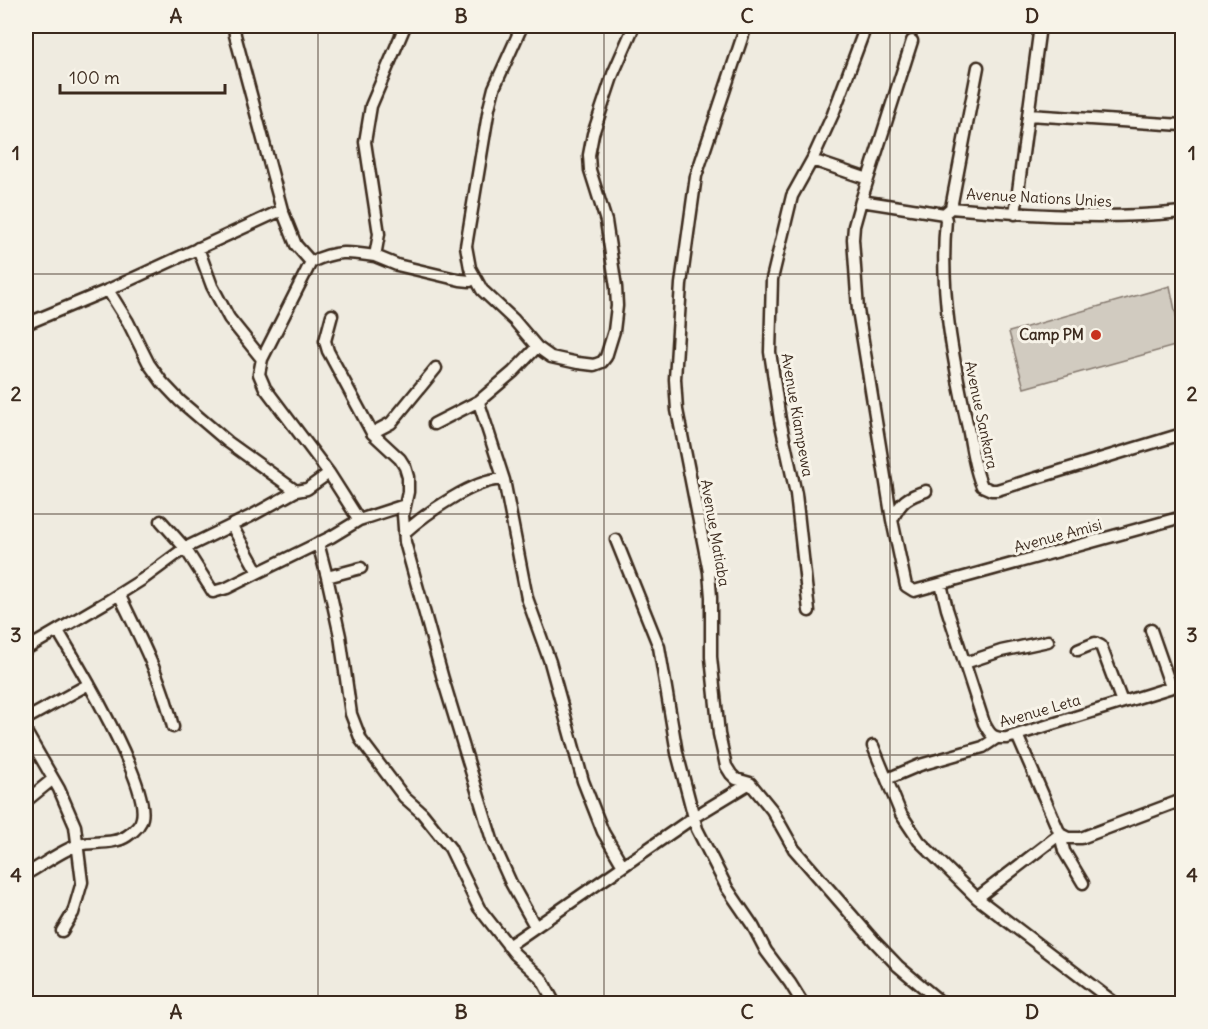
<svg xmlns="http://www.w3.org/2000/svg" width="1208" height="1029" font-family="Delius,sans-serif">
<rect width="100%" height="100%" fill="#efebe0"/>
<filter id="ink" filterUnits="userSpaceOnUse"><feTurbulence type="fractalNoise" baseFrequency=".0167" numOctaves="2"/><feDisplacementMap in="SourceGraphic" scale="12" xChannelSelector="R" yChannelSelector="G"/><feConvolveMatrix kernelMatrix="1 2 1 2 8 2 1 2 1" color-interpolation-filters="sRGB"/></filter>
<g filter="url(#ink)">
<path fill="#d1cbc0" stroke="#867a6f" stroke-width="1.5" d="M1170,286L1182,344L1024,388L1009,332Z"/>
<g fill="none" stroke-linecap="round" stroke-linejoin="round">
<defs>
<path id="street" d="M234,26L235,35L282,210L296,245L311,262
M405,26L371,106L365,142L379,234L375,256L397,265L460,280L470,281L474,278
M522,26L494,88L489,108L466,246L470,268L482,290L514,320L537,347L551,357L578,363L594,365L602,362L606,357L614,331L617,306L616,287L606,221L590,170L589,155L593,134L613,74L634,26
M746,26L696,176L681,284L675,379L677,410L709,572L711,597V657L719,734L726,766L731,774L736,779L750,783L772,810L794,849L875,942L898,966L943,1004
M912,41L861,201L854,226L853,239L858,310L892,520L906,586L914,591L1182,517
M1029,115L1182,125
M812,160L868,179
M861,201L944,214L951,208C1029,215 1105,220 1182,212
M951,208L978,67
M944,214L946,220C939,290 953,360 968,428C972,447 974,469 982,486L991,490H997L1182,434
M1015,214L1040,26
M198,248L212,286L229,318L262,359
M108,290L128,322L149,364L162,382L180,401L228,442L296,491
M332,315L325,341L328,351L372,433L400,459L405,467L408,477V492L403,515L405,542L443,679L493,843L511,883L535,926
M26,324L108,290L282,210
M537,347L513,372L479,401L480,406L504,480L527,598L550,662L583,781L603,832L623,866
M434,424L479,401
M372,433L391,423L436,368
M359,520L329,473L265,388L259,374L262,359L311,262C336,250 349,252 375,256
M892,520C901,501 907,497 926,491
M161,521L185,548L213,592L227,588L259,572
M232,526L256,569L259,572L331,537L359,520L405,505
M404,533C424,515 476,477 504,480
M616,540L659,647L677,753L697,829L727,888L753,926L766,951L790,983L803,1004
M318,543L327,577
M361,568L327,577L340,636L351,714L361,740L404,797L422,813L450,848L479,908L515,954L541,978L555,1004
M941,584L947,609L984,723C990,735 993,739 1007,738L1182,684
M119,594C140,638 162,679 173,727
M809,611L796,494L780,420L770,352L772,279L792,196L812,160L833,114L866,26
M1151,630L1171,687
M26,649L108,601L143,579L185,548L251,516L296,491L307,489L329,473
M1078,650L1095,643L1101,646L1122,702
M965,663L1001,651L1048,641
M26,719L89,684
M26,732L59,789L75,826L82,882L73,913L62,931
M1017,735L1060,834L1064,851L1083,883
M873,746L901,814L919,841L977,898L1116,1004
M887,779L920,765L983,747L995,739
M26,801L53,779
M1060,834L1068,838H1081L1182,800
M26,874C41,866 62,850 78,845C93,841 114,845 127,836C133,832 141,825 142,818C150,785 78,664 58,631
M977,898L1060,834
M508,946L694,817L750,783"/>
</defs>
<use href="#street" stroke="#3b2a1e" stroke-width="15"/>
<use href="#street" stroke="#f7f3e8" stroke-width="10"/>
</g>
</g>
<path fill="none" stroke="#3b2a1e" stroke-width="1.5" stroke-opacity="0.55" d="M318,26V1004M604,26V1004M890,26V1004M26,274H1182M26,514H1182M26,755H1182"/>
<circle fill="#c8321e" stroke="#f7f3e8" stroke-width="2" cx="1096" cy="335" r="6"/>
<g text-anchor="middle" stroke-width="6" stroke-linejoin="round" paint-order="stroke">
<g font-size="15" fill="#3b2a1e" stroke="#f7f3e8">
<text transform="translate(1039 198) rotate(3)" y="5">Avenue Nations Unies</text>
<text transform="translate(797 415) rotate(80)" y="5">Avenue Kiampewa</text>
<text transform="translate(981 415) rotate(78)" y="5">Avenue Sankara</text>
<text transform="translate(715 533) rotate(80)" y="5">Avenue Matiaba</text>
<text transform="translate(1058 536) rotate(-15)" y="5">Avenue Amisi</text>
<text transform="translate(1040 711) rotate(-16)" y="5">Avenue Leta</text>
</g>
<g font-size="15" font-weight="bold" fill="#3b2a1e" stroke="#f7f3e8" text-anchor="end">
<text x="1084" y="340">Camp PM</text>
</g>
</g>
<rect width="1208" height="1029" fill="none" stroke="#f7f3e8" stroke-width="66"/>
<path d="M60 84v9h165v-9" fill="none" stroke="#3b2a1e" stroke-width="3"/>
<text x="69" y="84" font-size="18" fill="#3b2a1e" stroke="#f7f3e8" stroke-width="4.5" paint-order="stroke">100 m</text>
<rect x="33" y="33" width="1142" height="963" fill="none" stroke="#3b2a1e" stroke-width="2"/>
<g font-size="20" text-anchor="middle" font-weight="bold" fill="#3b2a1e">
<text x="176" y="23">A</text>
<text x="461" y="23">B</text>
<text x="747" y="23">C</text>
<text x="1032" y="23">D</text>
<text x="16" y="160">1</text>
<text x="1192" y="160">1</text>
<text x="16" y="401">2</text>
<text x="1192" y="401">2</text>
<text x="16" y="642">3</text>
<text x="1192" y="642">3</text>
<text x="16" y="882">4</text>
<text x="1192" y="882">4</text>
<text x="176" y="1019">A</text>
<text x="461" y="1019">B</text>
<text x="747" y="1019">C</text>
<text x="1032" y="1019">D</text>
</g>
</svg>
